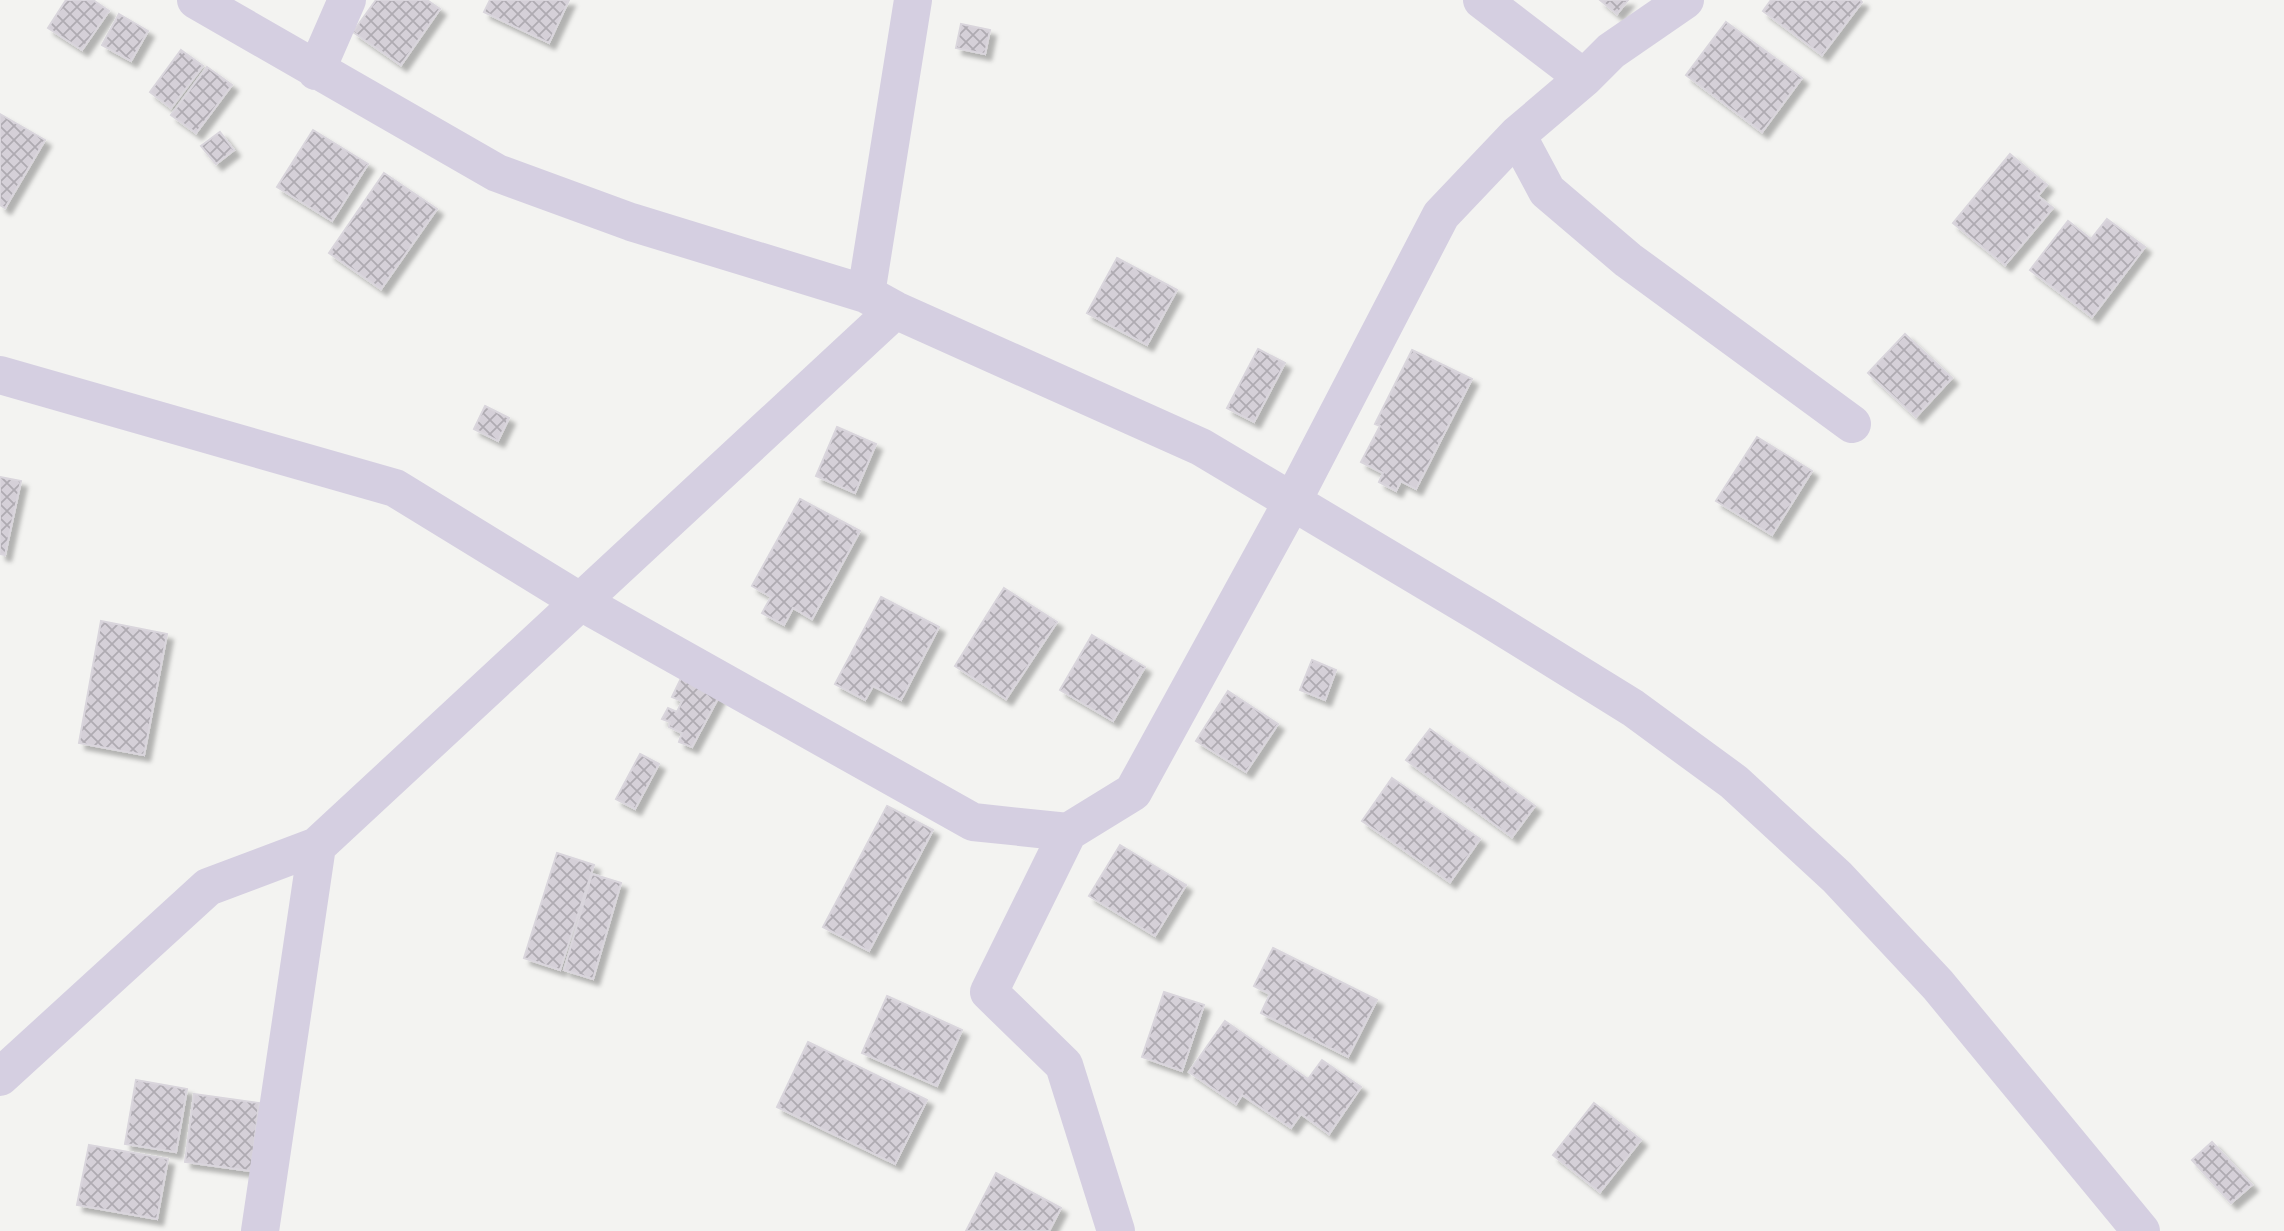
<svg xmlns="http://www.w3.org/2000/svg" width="2284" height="1231" font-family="'Open Sans',sans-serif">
<defs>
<pattern id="building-cross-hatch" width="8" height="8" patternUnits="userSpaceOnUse" patternTransform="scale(1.75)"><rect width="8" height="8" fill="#d5d0d8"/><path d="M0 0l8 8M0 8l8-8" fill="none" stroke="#afabb2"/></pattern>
<filter id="shadow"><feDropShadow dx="6" dy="6" stdDeviation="2" flood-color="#0004"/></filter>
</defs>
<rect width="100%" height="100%" fill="#f3f3f1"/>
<path fill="url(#building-cross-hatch)" stroke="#d9d5dc" stroke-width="2" filter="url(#shadow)" d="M66,0H93L109,11L82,50L48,28Z
M376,0H427L440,9L401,65L353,32Z
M490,0H569L549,43L484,12Z
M1600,0H1628L1617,14Z
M1771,0H1860L1862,2L1822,55L1763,11Z
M119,14L148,31L131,61L102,45Z
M1726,22L1802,78L1762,132L1686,75Z
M961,24L990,30L985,54L956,48Z
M181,50L203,66L171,108L150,92Z
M207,67L232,85L196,133L171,115Z
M0,114L45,140L5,208L0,205Z
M313,130L368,164L332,221L277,187Z
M220,132L234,150L216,164L201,146Z
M2010,154L2047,185L2038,196L2053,208L2005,265L1953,223Z
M384,173L437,209L381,289L329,253Z
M2107,219L2145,247L2092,317L2030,270L2068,221L2091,239Z
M1117,258L1177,290L1147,345L1087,313Z
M1905,334L1952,378L1916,417L1868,373Z
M1258,349L1285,363L1254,422L1227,408Z
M1412,350L1472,379L1416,489L1401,481L1396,491L1379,482L1383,473L1361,462L1380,426L1375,424Z
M485,406L509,418L498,441L474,429Z
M837,427L876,444L855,493L816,476Z
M1757,437L1812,471L1772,535L1716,501Z
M0,477L21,481L5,555L0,554Z
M800,499L860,531L812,619L793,608L784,625L762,613L771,597L752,586Z
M1004,588L1057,622L1006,699L955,666Z
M881,597L939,627L901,700L873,686L865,700L835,684Z
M101,621L167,634L144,755L79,743Z
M1092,635L1145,667L1113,721L1060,690Z
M1312,660L1336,670L1325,700L1300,690Z
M684,672L723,689L692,747L679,742L682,733L669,727L670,722L662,719L668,708L677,712L682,701L672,697Z
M1228,691L1278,724L1246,772L1196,741Z
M1430,729L1535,806L1512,837L1406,760Z
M640,754L659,764L635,809L616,799Z
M1392,778L1480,839L1450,882L1362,821Z
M887,806L933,830L869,951L823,927Z
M1120,845L1186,885L1155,936L1089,896Z
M557,853L594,865L560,970L524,958Z
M592,874L621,883L593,979L564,970Z
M1273,948L1377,1000L1348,1057L1261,1013L1270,994L1254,986Z
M1164,992L1204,1005L1182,1071L1142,1057Z
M887,996L962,1030L937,1086L862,1053Z
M1225,1021L1308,1079L1322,1060L1361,1087L1329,1134L1301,1114L1291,1128L1242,1095L1236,1104L1189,1072Z
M808,1042L927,1100L895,1164L777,1107Z
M136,1080L187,1089L176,1152L125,1144Z
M194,1094L259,1103L251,1171L185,1162Z
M1594,1103L1641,1140L1600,1192L1553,1155Z
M2212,1142L2252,1185L2231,1203L2192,1160Z
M89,1145L168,1159L157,1219L77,1205Z
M996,1173L1061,1208L1049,1231H966Z"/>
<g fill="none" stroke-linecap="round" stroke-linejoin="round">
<path stroke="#d5cfe1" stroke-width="38" d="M196,0L497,173L631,222L866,294L895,310L1201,447L1486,617L1633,708L1734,782L1837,877L1938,985L2141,1231
M1482,0L1584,78
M316,71L347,0
M1517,135L1547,191L1628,260L1852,424
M866,294L913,0
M0,375L395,488L581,602L973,822L1068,832L1133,792L1292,502L1441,215L1517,135L1584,78L1611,51L1685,0
M1068,832L989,992L1064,1065L1116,1231
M0,1077L208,887L317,846L895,310
M260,1231L317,846"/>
</g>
</svg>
